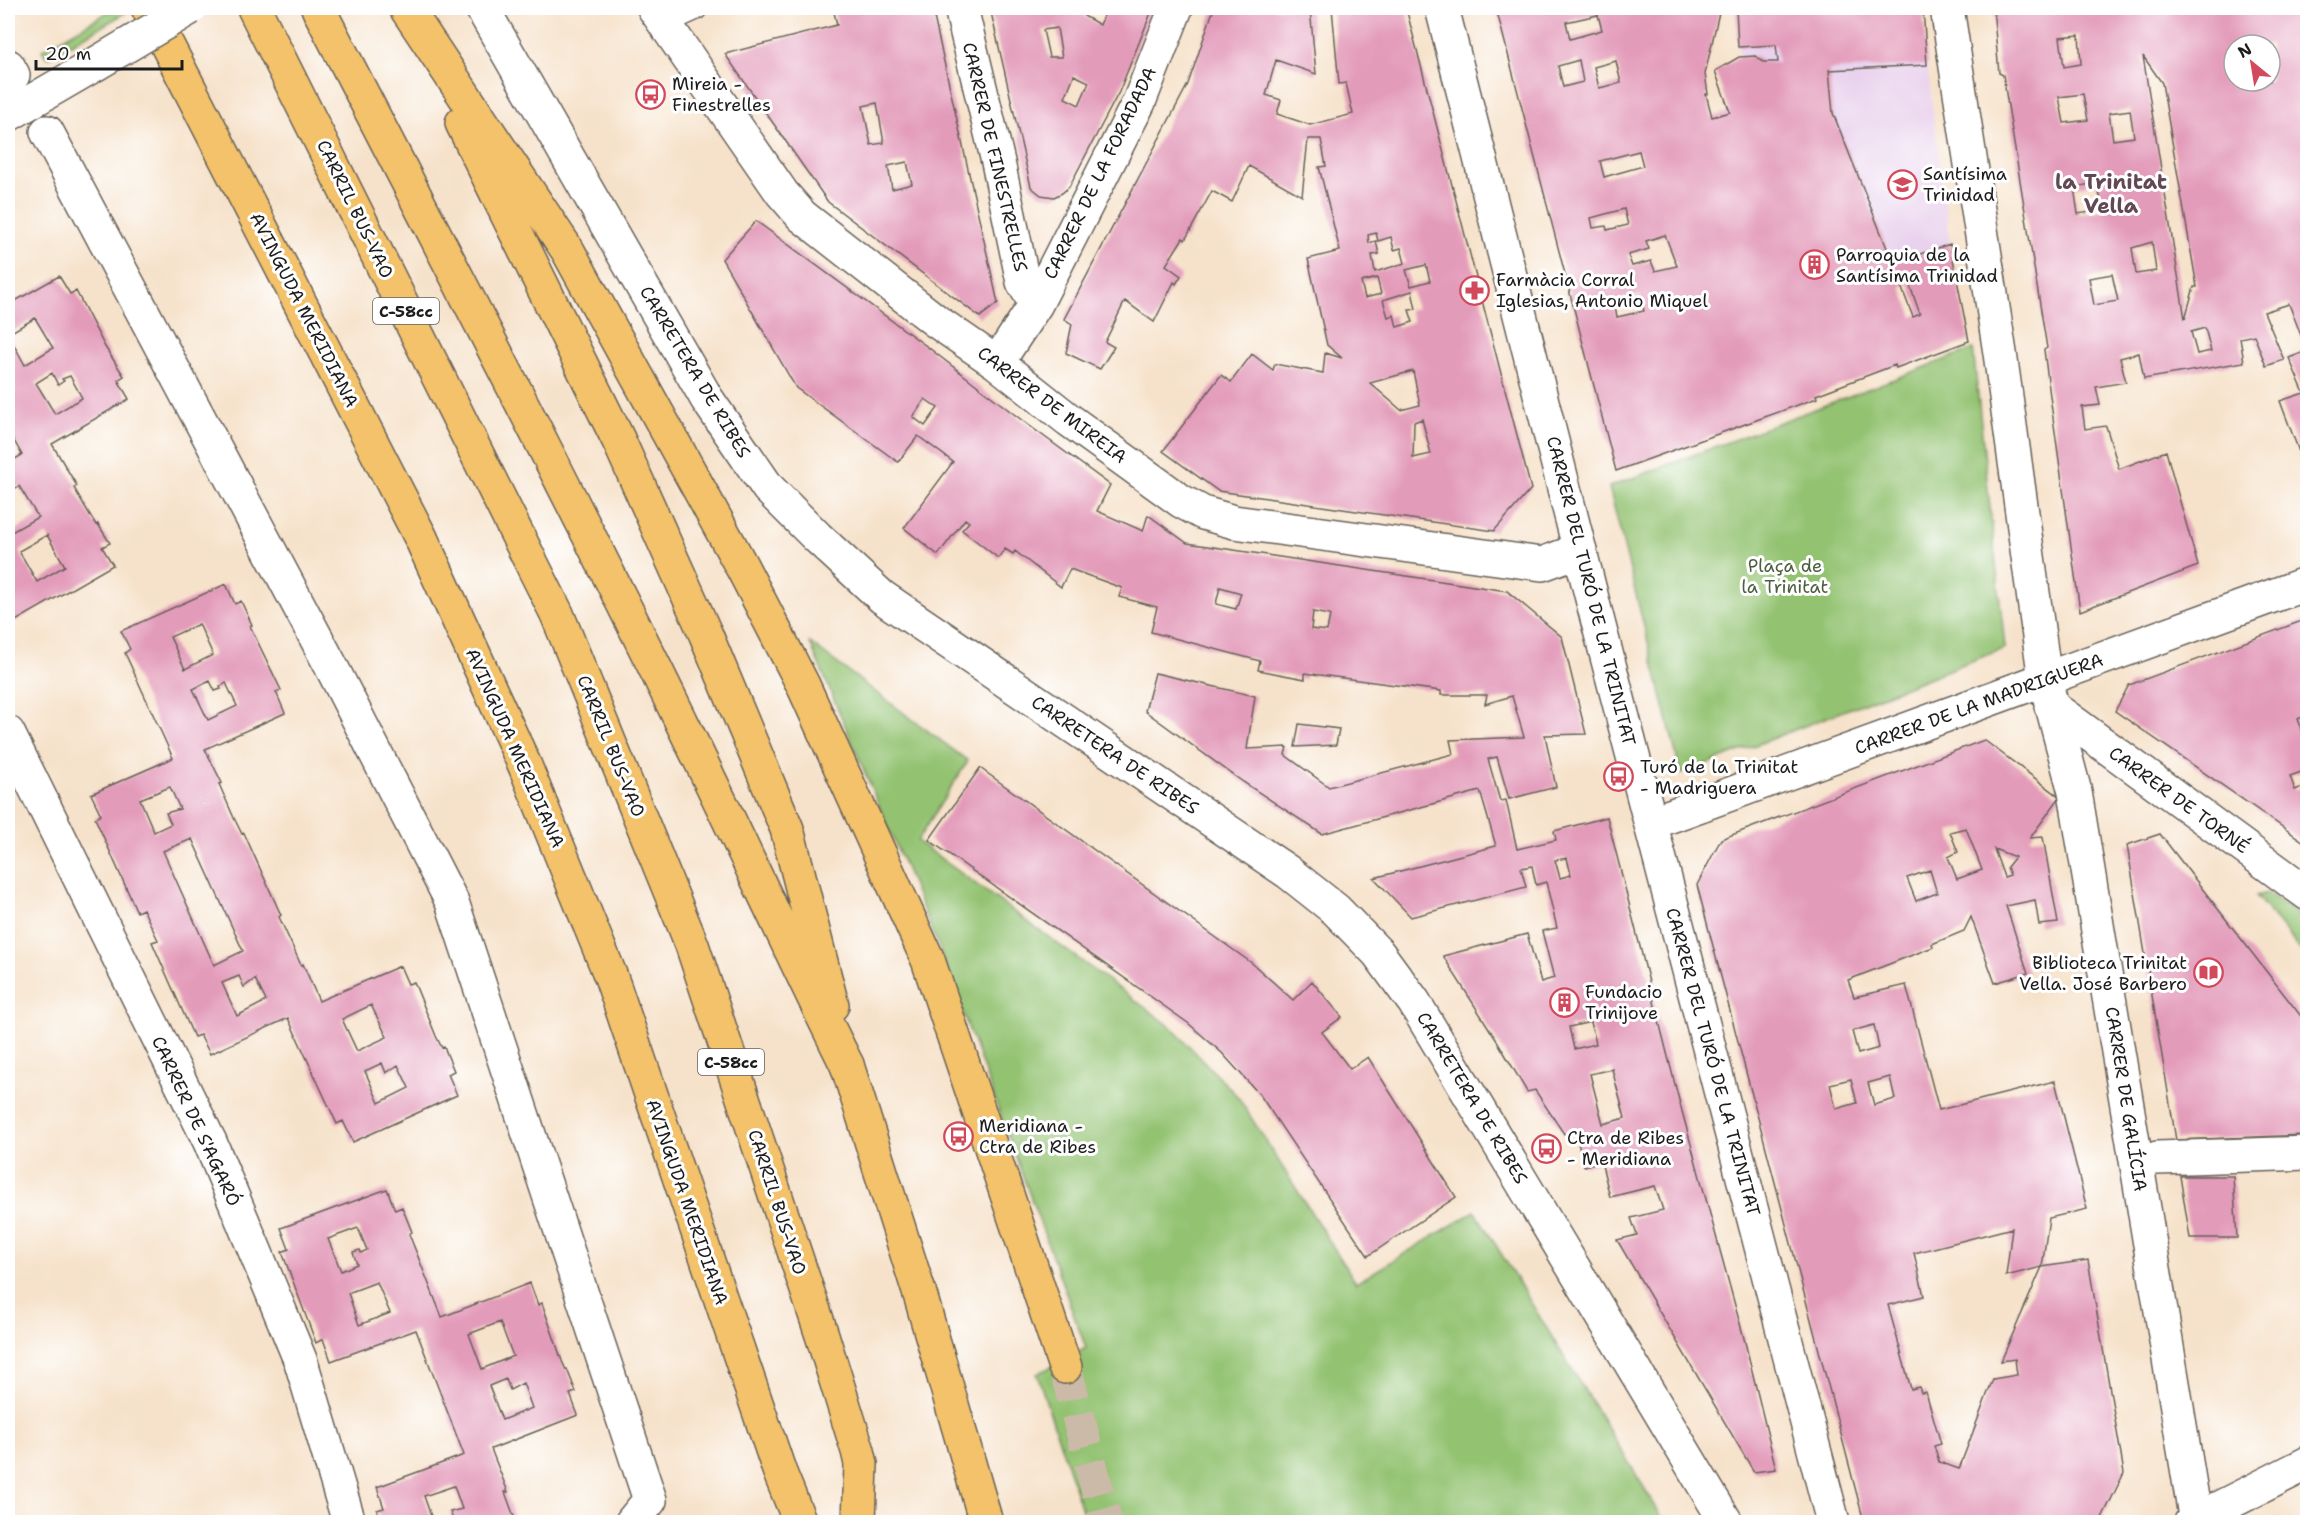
<svg xmlns="http://www.w3.org/2000/svg" width="2315" height="1530" font-family="'Shantell Sans',sans-serif">
<rect width="100%" height="100%" fill="#fff"/>
<filter id="ink" filterUnits="userSpaceOnUse"><feTurbulence type="fractalNoise" baseFrequency=".0167" numOctaves="2"/><feDisplacementMap in="SourceGraphic" scale="12" xChannelSelector="R" yChannelSelector="G"/><feConvolveMatrix kernelMatrix="1 2 1 2 8 2 1 2 1" color-interpolation-filters="sRGB"/></filter>
<filter id="wash" filterUnits="userSpaceOnUse"><feTurbulence type="fractalNoise" baseFrequency=".008" numOctaves="4" result="noise"/><feDisplacementMap in="SourceGraphic" scale="24" xChannelSelector="R" yChannelSelector="G"/><feGaussianBlur stdDeviation="1.35" result="paint"/><feColorMatrix in="noise" values="0 0 0 0 0 0 0 0 0 0 0 0 0 0 0 0 0 1.4 0 .05"/><feComposite in="paint" operator="in"/></filter>
<g filter="url(#wash)">
<rect width="100%" height="100%" fill="#f6e2ca"/>
<path fill="#e9d2ed" d="M1736,8H1923L1927,65L1950,244L1893,263L1805,123L1756,56L1739,57Z"/>
<path fill="#93c271" stroke="#586f46" stroke-width="1.5" d="M115,8H134L47,58L42,50Z
M1973,349L2005,648L1681,774L1609,487Z
M810,643L968,761L917,841L1169,1025L1238,1097L1356,1283L1475,1211L1665,1522H1086L1037,1374L1086,1348L938,945Z
M2267,893L2307,922V958L2256,896Z"/>
<g id="blocks">
<path fill="#e39bba" fill-rule="evenodd" d="M833,8H932L998,303L980,317L828,202L725,54L837,25ZM877,103L884,143L871,145L863,106ZM907,162L912,184L892,189L888,166Z
M990,8H1083L1084,16L1100,25L1107,8H1153L1119,92L1069,187L1062,193L1054,197L1041,195L1031,187ZM1057,28L1062,57H1049L1043,30ZM1074,75L1089,82L1079,105L1065,98Z
M1214,8H1310L1316,74L1276,60L1266,95L1281,100L1277,114L1310,125L1353,114L1346,83L1339,84L1332,8H1406L1531,489L1494,531L1218,491L1163,451L1221,375L1231,382L1252,354L1273,370L1275,364L1323,373L1325,353L1342,358L1327,345L1308,259L1340,251L1319,167L1326,166L1321,139H1308L1302,196L1249,166L1232,202L1212,191L1185,240L1183,238L1166,265L1181,276L1176,284L1174,282L1154,322L1125,301L1105,342L1114,347L1100,369L1066,353L1072,324L1064,319L1188,84ZM1376,233L1378,241L1391,237L1394,250L1401,248L1405,263L1375,272L1372,255L1379,254L1376,241L1369,243L1368,235ZM1426,265L1430,281L1411,286L1406,270ZM1377,278L1381,294L1365,298L1361,282ZM1412,291L1416,309L1409,310L1413,322L1397,327L1394,315L1388,317L1383,300ZM1413,371L1420,405L1401,410L1370,383ZM1422,419L1431,454L1413,458L1414,422Z
M1496,8H1720L1705,74L1708,94H1706L1712,117L1730,112L1715,71L1739,57L1756,56L1763,62H1778L1776,45L1738,47L1736,8H1923L1927,65L1829,70L1833,113L1893,263L1950,244L1969,341L1896,368L1895,365L1816,395L1817,398L1616,471ZM1598,15L1602,30L1570,39L1566,22ZM1579,60L1583,82L1563,87L1558,66ZM1616,61L1621,83L1599,88L1594,67ZM1639,151L1643,166L1604,177L1600,161ZM1624,209L1628,225L1607,230L1606,226L1593,228L1591,218ZM1665,235L1677,266L1655,271L1651,261L1632,266L1628,255L1649,249L1646,241ZM1909,283L1920,314L1913,317L1901,286ZM1640,295L1644,311L1617,317L1614,301Z
M1993,8H2057V12L2076,9V8H2307V473L2280,401L2304,393L2289,358L2307,351L2289,304L2264,312L2284,360L2266,366L2254,335L2240,338L2244,362L2144,379L2139,353L2120,358L2126,382L2096,387L2100,405L2082,407L2085,429L2106,426L2119,469L2166,451L2198,566L2080,611L2050,396L2044,350L2047,348L2003,75L1999,73ZM2079,35L2081,64L2064,67L2060,37ZM2234,45H2270V81H2234ZM2143,56L2162,83L2197,287H2194L2185,319ZM2083,94L2088,120L2064,123L2059,97ZM2130,110L2134,137L2113,140L2109,113ZM2097,183L2103,210L2078,214L2074,187ZM2152,242L2156,271L2136,274L2132,248ZM2112,274L2118,301L2094,305L2089,278ZM2205,328L2211,351L2197,354L2191,332Z
M756,221L929,348L1023,421L1110,485L1097,511L1143,531L1148,515L1187,543L1507,591L1562,637L1586,734L1545,735L1556,787L1509,799L1497,757L1488,759L1500,801L1506,800L1517,849L1556,840L1554,831L1607,817L1680,1104L1745,1342L1776,1469L1754,1472L1617,1240L1637,1235L1631,1218L1663,1210L1655,1186L1610,1197L1602,1165L1623,1160L1621,1155L1584,1166L1575,1131L1564,1134L1535,1090L1527,1092L1499,1044L1443,956L1527,934L1541,982L1554,978L1542,931L1557,928L1546,882L1536,885L1532,866L1521,868L1526,887L1411,917L1374,878L1496,846L1480,791L1322,834L1243,782L1145,711L1155,673L1255,696L1247,749L1287,747L1285,755L1329,787L1453,754L1450,740L1524,737L1512,696L1485,704L1487,695H1441V691L1305,673V679L1258,670L1260,661L1151,632L1157,607L1119,597L1122,588L1070,569L1061,587L1015,551L1013,554L1005,549L998,558L962,530L969,522L965,519L938,555L904,528L953,462L918,436L898,462L796,388L722,259ZM925,399L938,408L925,426L913,417ZM1220,587L1241,593L1236,609L1216,604ZM1313,612L1330,615L1327,631L1311,629ZM1567,858L1571,875L1560,878L1555,860ZM1591,1022L1596,1044L1574,1049L1569,1027ZM1612,1069L1625,1118L1603,1124L1590,1074Z
M59,276L70,294L76,291L105,347L124,376L118,380L129,399L52,444L77,486L74,488L96,525L98,524L110,543L102,547L113,565L14,622L8,612V534L38,517L19,486L8,492V463L22,455L8,430V305ZM35,318L53,348L25,365L8,334ZM52,373L58,385L64,381L62,379L70,376L82,398L55,414L36,383ZM47,535L65,566L37,582L19,551Z
M226,584L235,604L241,601L252,625L250,626L281,690L276,692L285,713L205,749L222,783L219,784L234,818L242,834L244,833L281,915L279,917L301,965L303,964L319,1001L400,966L408,984L414,982L436,1036L442,1048L444,1047L454,1071L448,1074L457,1095L353,1142L343,1121L337,1124L288,1018L210,1054L200,1035L194,1037L152,942L158,940L143,909L137,912L95,818L101,815L91,794L173,758L125,653L130,649L121,631ZM199,624L213,655L185,669L170,637ZM210,681L215,691L221,689L220,687L226,683L237,706L208,720L193,689ZM170,787L180,809L166,813L171,824L154,832L140,799ZM192,839L243,951L214,965L163,851ZM239,976L244,987L255,979L266,1001L237,1016L222,983ZM371,1005L387,1037L357,1051L342,1019ZM382,1063L386,1073L398,1065L409,1088L379,1103L365,1071Z
M2307,619V715L2298,719L2307,744V770L2290,776L2295,790L2307,785V844L2115,711L2129,685Z
M1299,724L1339,729L1336,745L1295,747Z
M1984,740L2060,797L2030,838L2043,837L2058,923L2039,925L2035,900L2006,906L2028,973L1995,983L1971,917L1964,931L1932,944L1933,947L1848,980L1854,997L1906,985L1939,1110L2055,1081L2087,1209L2049,1218L2042,1267L2006,1276L2012,1228L1914,1253L1924,1296L1888,1305L1911,1389L1919,1387L1921,1393L1926,1392L1941,1444L1934,1446L1939,1462L1959,1469L1993,1379L2017,1375L2015,1359L2001,1361L2042,1267L2088,1260L2124,1473L2100,1522H1864L1697,885L1721,839ZM1966,828L1982,870L1957,879L1948,857L1958,852L1950,832ZM1994,849L2015,857L2007,867L2010,875L2004,877ZM1930,870L1937,893L1916,901L1907,878ZM1874,1025L1879,1048L1858,1054L1852,1031ZM1890,1077L1895,1099L1874,1105L1868,1083ZM1851,1079L1857,1103L1836,1109L1830,1084Z
M980,768L1253,964L1293,1000L1312,981L1342,1017L1322,1032L1350,1069L1368,1057L1456,1197L1368,1256L1260,1095L1222,1053L1188,1023L929,840Z
M2160,834L2307,1024V1135L2176,1140L2127,845Z
M2180,1176H2233L2237,1238H2190Z
M387,1189L395,1210L402,1207L412,1232L409,1234L442,1317L530,1283L538,1305L542,1303L562,1361L566,1370L567,1369L576,1392L570,1394L578,1415L491,1449L508,1492H505L516,1522H454L450,1512L462,1509L454,1486L424,1496L433,1522H382L377,1510L384,1508L377,1487L464,1455L416,1330L331,1361L323,1339L316,1343L282,1252L289,1249L281,1228ZM358,1228L367,1250L361,1253L360,1250L353,1252L357,1264L341,1271L328,1239ZM377,1282L390,1313L359,1325L348,1293ZM500,1322L513,1356L482,1369L469,1334ZM506,1379L510,1390L523,1383L532,1408L502,1420L489,1386Z"/>
</g>
</g>
<g filter="url(#ink)">
<use href="#blocks" fill-opacity="0" stroke="#686159" stroke-width="1.5"/>
<g fill="none" stroke-linecap="round" stroke-linejoin="round">
<path stroke="#cabaa7" stroke-width="33" stroke-dasharray="33 16" stroke-linecap="butt" d="M1065,1367L1106,1522"/>
<defs>
<path id="lane" d="M664,22L695,8"/>
<path id="street" d="M482,8L707,399L768,488L817,537L882,597L1288,872L1336,910L1378,953L1414,1002L1726,1522
M654,8L782,193L802,216L936,321L997,363L1069,420L1181,501L1203,513L1234,522L1542,564L1580,550
M961,8L998,162L1023,282L1036,304L997,363
M1442,8L1599,626L1833,1522
M1947,8L2000,353L2045,680L2075,792L2196,1522
M8,66L13,75
M8,115L94,65
M47,132L330,664L452,902L650,1500L632,1522
M1036,304L1139,102L1176,8
M2051,706L2308,894
M8,733L210,1142L301,1362L349,1522
M1651,823L2308,583
M2157,1158L2308,1153
M2191,1522L2308,1463"/>
<path id="primary" d="M847,1065L921,1298L986,1522"/>
<path id="highway" d="M148,8L421,538L525,766L611,977L780,1473L800,1522
M254,8L557,614L692,945L822,1335L858,1451L861,1464L859,1522
M318,8C442,249 568,489 687,733C741,843 792,955 847,1065
M406,8L568,251L742,567L803,685L928,960L1065,1367
M462,123L619,441L706,635L787,829L832,1005"/>
</defs>
<use href="#lane" stroke="#686159" stroke-width="27"/>
<use href="#street" stroke="#686159" stroke-width="36"/>
<use href="#primary" stroke="#686159" stroke-width="36"/>
<use href="#highway" stroke="#686159" stroke-width="36"/>
<use href="#lane" stroke="#fff" stroke-width="24"/>
<use href="#street" stroke="#fff" stroke-width="33"/>
<use href="#primary" stroke="#f3c26a" stroke-width="33"/>
<use href="#highway" stroke="#f3c26a" stroke-width="33"/>
<defs>
<path id="street-bridge" d="M94,65L190,8"/>
</defs>
<use href="#street-bridge" stroke="#686159" stroke-width="36" stroke-linecap="butt"/>
<use href="#street-bridge" stroke="#fff" stroke-width="33"/>
</g>
</g>
<defs>
<symbol id="bus-ring" viewBox="-11 -11 22 22"><circle r="9.5" fill="#fff" stroke="#d1495b" stroke-width="1.5"/><path d="M-5-6H5V4H4V6H2V4H-2V6H-4V4H-5ZM-3.5-4V0h7V-4ZM-3.5 1.2v1.5H-2V1.2ZM2 1.2v1.5H3.5V1.2Z" fill="#d1495b"/></symbol>
<symbol id="school-ring" viewBox="-11 -11 22 22"><circle r="9.5" fill="#fff" stroke="#d1495b" stroke-width="1.5"/><path d="M0-5L7-2L0 1L-7-2ZM-4 1L0 2.5L4 1V4Q0 6-4 4Z" fill="#d1495b"/></symbol>
<symbol id="building-ring" viewBox="-11 -11 22 22"><circle r="9.5" fill="#fff" stroke="#d1495b" stroke-width="1.5"/><path d="M-4-6H4V6H1V3H-1V6H-4ZM-2.5-4.3h1.7v1.8h-1.7ZM.8-4.3h1.7v1.8H.8ZM-2.5-1h1.7V.8h-1.7ZM.8-1h1.7V.8H.8Z" fill="#d1495b"/></symbol>
<symbol id="pharmacy-ring" viewBox="-11 -11 22 22"><circle r="9.5" fill="#fff" stroke="#d1495b" stroke-width="1.5"/><path d="M-2-6h4v4h4v4h-4v4h-4v-4h-4v-4h4Z" fill="#d1495b"/></symbol>
<symbol id="library-ring" viewBox="-11 -11 22 22"><circle r="9.5" fill="#fff" stroke="#d1495b" stroke-width="1.5"/><path d="M-6-4Q-3-5.5-.7-3.5V5Q-3 3-6 4ZM6-4Q3-5.5 .7-3.5V5Q3 3 6 4Z" fill="#d1495b"/></symbol>
</defs>
<g fill-rule="evenodd">
<use href="#bus-ring" x="634" y="78" width="33" height="33"/>
<use href="#school-ring" x="1886" y="168" width="33" height="33"/>
<use href="#building-ring" x="1798" y="248" width="33" height="33"/>
<use href="#pharmacy-ring" x="1458" y="274" width="33" height="33"/>
<use href="#bus-ring" x="1602" y="760" width="33" height="33"/>
<use href="#library-ring" x="2192" y="956" width="33" height="33"/>
<use href="#building-ring" x="1548" y="986" width="33" height="33"/>
<use href="#bus-ring" x="942" y="1120" width="33" height="33"/>
<use href="#bus-ring" x="1530" y="1132" width="33" height="33"/>
</g>
<g text-anchor="middle" stroke-width="6" stroke-linejoin="round" paint-order="stroke">
<g fill="#fff" stroke="#606060" stroke-width="1.5">
<rect x="373" y="298" width="66" height="26" rx="4.5"/>
<rect x="698" y="1049" width="66" height="26" rx="4.5"/>
</g>
<g font-size="16" font-weight="bold" fill="#1c1c1c">
<text x="406" y="317">C-58cc</text>
<text x="731" y="1068">C-58cc</text>
</g>
<g font-size="18" fill="#1c1c1c" stroke="#fff" text-anchor="start">
<text x="672" y="90">Mireia -<tspan x="672" dy="21">Finestrelles</tspan></text>
<text x="1923" y="180">Santísima<tspan x="1923" dy="21">Trinidad</tspan></text>
<text x="1836" y="261">Parroquia de la<tspan x="1836" dy="21">Santísima Trinidad</tspan></text>
<text x="1496" y="286">Farmàcia Corral<tspan x="1496" dy="21">Iglesias, Antonio Miquel</tspan></text>
<text x="1640" y="773">Turó de la Trinitat<tspan x="1640" dy="21">- Madriguera</tspan></text>
<text x="2187" y="969" text-anchor="end">Biblioteca Trinitat<tspan x="2187" dy="21">Vella. José Barbero</tspan></text>
<text x="1585" y="998">Fundacio<tspan x="1585" dy="21">Trinijove</tspan></text>
<text x="979" y="1132">Meridiana -<tspan x="979" dy="21">Ctra de Ribes</tspan></text>
<text x="1567" y="1144">Ctra de Ribes<tspan x="1567" dy="21">- Meridiana</tspan></text>
</g>
<g font-size="18" fill="#1c1c1c" stroke="#fff">
<text transform="translate(995 157) rotate(77)" y="6">CARRER DE FINESTRELLES</text>
<text transform="translate(1100 173) rotate(-64)" y="6">CARRER DE LA FORADADA</text>
<text transform="translate(355 209) rotate(64)" y="6">CARRIL BUS-VAO</text>
<text transform="translate(304 310) rotate(63)" y="6">AVINGUDA MERIDIANA</text>
<text transform="translate(695 372) rotate(59)" y="6">CARRETERA DE RIBES</text>
<text transform="translate(1052 405) rotate(37)" y="6">CARRER DE MIREIA</text>
<text transform="translate(1591 591) rotate(76)" y="6">CARRER DEL TURÓ DE LA TRINITAT</text>
<text transform="translate(1979 704) rotate(-20)" y="6">CARRER DE LA MADRIGUERA</text>
<text transform="translate(611 746) rotate(68)" y="6">CARRIL BUS-VAO</text>
<text transform="translate(515 748) rotate(66)" y="6">AVINGUDA MERIDIANA</text>
<text transform="translate(1115 755) rotate(34)" y="6">CARRETERA DE RIBES</text>
<text transform="translate(2179 800) rotate(36)" y="6">CARRER DE TORNÉ</text>
<text transform="translate(1713 1062) rotate(75)" y="6">CARRER DEL TURÓ DE LA TRINITAT</text>
<text transform="translate(1472 1098) rotate(59)" y="6">CARRETERA DE RIBES</text>
<text transform="translate(2126 1099) rotate(81)" y="6">CARRER DE GALÍCIA</text>
<text transform="translate(196 1121) rotate(65)" y="6">CARRER DE S'AGARÓ</text>
<text transform="translate(687 1202) rotate(71)" y="6">AVINGUDA MERIDIANA</text>
<text transform="translate(777 1202) rotate(72)" y="6">CARRIL BUS-VAO</text>
</g>
<g font-size="18" fill="#4c5e3e" stroke="#fff">
<text x="1785" y="572">Plaça de<tspan x="1785" dy="21">la Trinitat</tspan></text>
</g>
<g font-size="21" font-weight="bold" fill="#624853" stroke="#fff">
<text x="2111" y="189">la Trinitat<tspan x="2111" dy="24">Vella</tspan></text>
</g>
</g>
<rect width="2315" height="1530" fill="none" stroke="#fff" stroke-width="30"/>
<g transform="translate(2252 63) rotate(330)"><circle r="28" fill="#ffffff" stroke="#a4a4a4" stroke-width="1.5"/>
<path d="M0-4.5L10 22L0 15L-10 22Z" fill="#d1495b"/>
<text y="-9" font-size="16" font-weight="bold" text-anchor="middle" fill="#1c1c1c">N</text>
</g>
<path d="M36 60v9h146v-9" fill="none" stroke="#1c1c1c" stroke-width="3"/>
<text x="45" y="60" font-size="18" fill="#1c1c1c" stroke="#ffffff" stroke-width="4.5" paint-order="stroke">20 m</text>
</svg>
